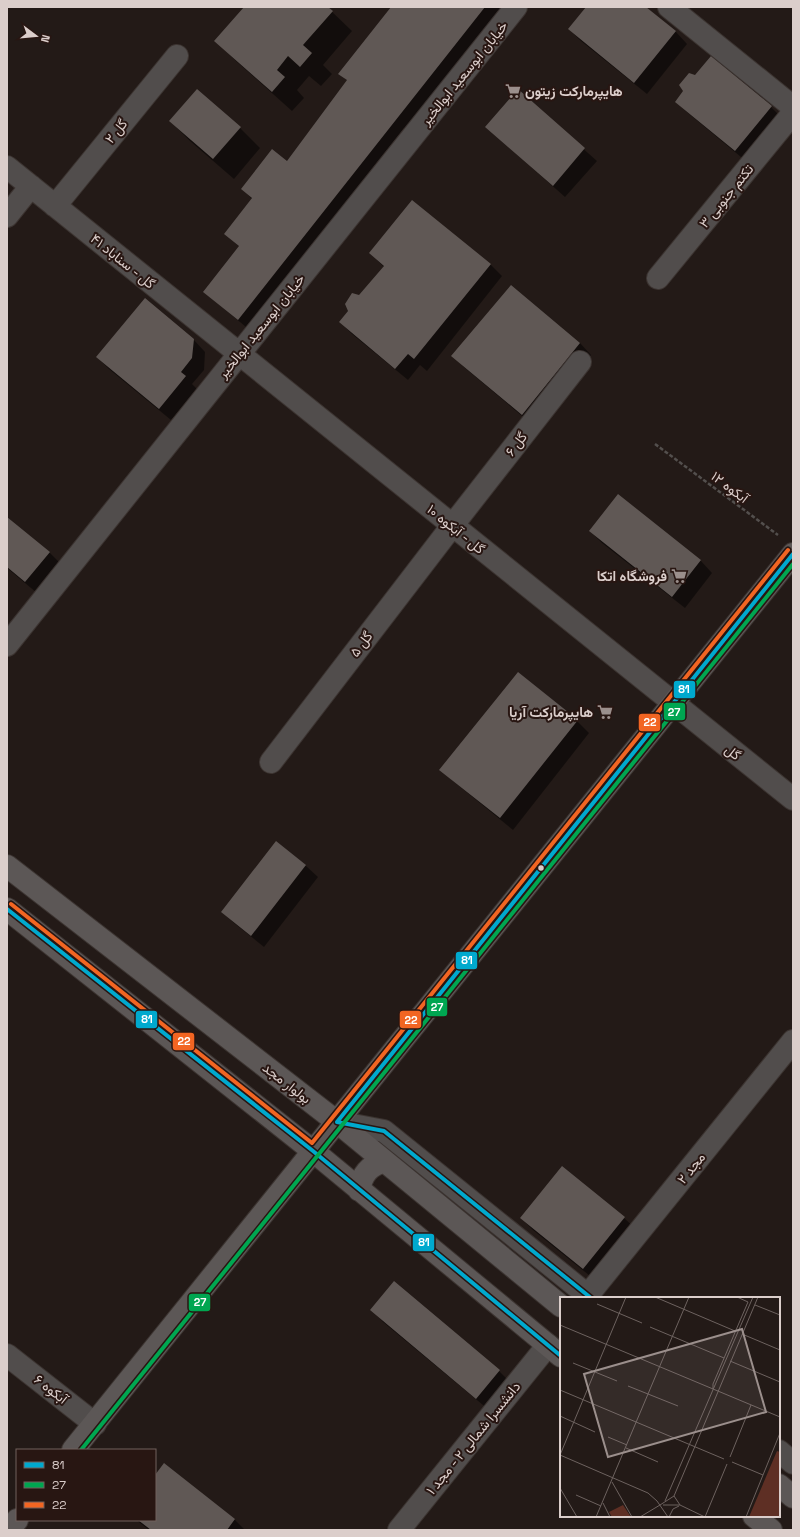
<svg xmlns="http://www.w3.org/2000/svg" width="800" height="1537" font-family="'Space Grotesk',Vazirmatn,sans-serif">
<rect width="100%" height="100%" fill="#231a17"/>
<path fill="#0007" d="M245,7H327L352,31L323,65L332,74L321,86L309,76L297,90L304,98L292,111L236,61L216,41Z
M392,7H522L417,139L404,128L342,207L354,219L323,257L310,247L246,327L204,292L240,247L225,234L252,199L242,188L287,162L348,81L340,73Z
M587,7H645L676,32L687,44L647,94L581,41L569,29Z
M197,90L240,128L260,148L234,179L190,141L170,121Z
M518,91L597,161L565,197L486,127Z
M684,91L771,107L783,119L747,162L688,113L676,102Z
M370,253L490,264L502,276L427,371L420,365L408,380L352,334L340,322L359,296L384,267Z
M193,339L205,352L204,370L192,384L197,389L171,420L109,369L97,357Z
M580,343L591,355L534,426L465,368L453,356Z
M618,496L701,561L712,573L685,608L602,543L590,531Z
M7,518L49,552L61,564L37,593L7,568Z
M518,674L577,721L589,733L513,830L453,781L441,769Z
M276,843L306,866L318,877L264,947L234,923L222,912Z
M521,1218H624L636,1229L595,1280L533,1230Z
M394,1283L499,1371L511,1383L489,1410L383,1322L372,1310Z
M165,1464L235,1520L245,1530H149L140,1523L137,1520H155V1476Z"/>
<path fill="#605855" d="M244,7H328L333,11L303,45L312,53L300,67L288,56L277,70L285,77L272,92L214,41Z
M391,7H485L238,320L203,292L239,246L224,234L252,198L241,189L272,149L287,161L347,80L338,74Z
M586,7H646L676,31L634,83L568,29Z
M711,56L772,106L735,151L675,102L683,91L679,85L689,73L695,75Z
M197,89L241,127L213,159L169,121Z
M518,89L585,148L553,186L485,127Z
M412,200L491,264L414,359L408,354L395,369L339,322L348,311L345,304L352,293L359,295L384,266L369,253Z
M511,285L580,343L522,415L451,356Z
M145,298L194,339L192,358L181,372L186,376L159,409L96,357Z
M618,494L701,560L672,597L589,531Z
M7,517L50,552L25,582L7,567Z
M518,672L578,720L500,818L439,770Z
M276,841L306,865L251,936L221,912Z
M562,1166L625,1217L583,1269L520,1218Z
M394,1281L500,1370L476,1399L370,1310Z
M164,1463L235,1519L227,1530H151L138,1520H155V1475Z"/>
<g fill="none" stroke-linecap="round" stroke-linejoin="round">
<defs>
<path id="minor" d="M669,7L793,107
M7,167L793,799
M55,206L177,56
M7,216L31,186
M658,278L793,113
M7,645L516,7
M271,762L452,526L580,362
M337,1122L384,1131L591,1298
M588,1295L793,1041
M7,1355L95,1424
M779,1451L793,1463
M399,1530L548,1345"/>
<path id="major" d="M7,866L337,1122L561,1306
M7,909L313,1151L561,1356
M359,1190C362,1174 369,1166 384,1161
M73,1450L793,554
M779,1485L793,1497
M754,1516L771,1530
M9,1530L17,1520"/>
</defs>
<use href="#minor" stroke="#3c3431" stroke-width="24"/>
<use href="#major" stroke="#3c3431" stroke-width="24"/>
<path stroke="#534f4d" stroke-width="2.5" stroke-dasharray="4 2" stroke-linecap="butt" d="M655,444L778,535"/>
<use href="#minor" stroke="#514d4c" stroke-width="22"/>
<use href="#major" stroke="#5c5756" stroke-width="22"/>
<defs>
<path id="bus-1" d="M7,909L313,1151L561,1356
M591,1298L384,1131L337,1122L793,554"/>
<path id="bus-2" d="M81,1450L793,564"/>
<path id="bus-3" d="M11,904L312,1143L788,550"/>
</defs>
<use href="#bus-1" stroke="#281612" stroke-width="7"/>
<use href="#bus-2" stroke="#281612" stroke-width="7"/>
<use href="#bus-3" stroke="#281612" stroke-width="7"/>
<use href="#bus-1" stroke="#00a9ce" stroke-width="4"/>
<use href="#bus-2" stroke="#00a651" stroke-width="4"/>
<use href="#bus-3" stroke="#f26522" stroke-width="4"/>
</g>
<defs>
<symbol id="supermarket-bare" viewBox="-9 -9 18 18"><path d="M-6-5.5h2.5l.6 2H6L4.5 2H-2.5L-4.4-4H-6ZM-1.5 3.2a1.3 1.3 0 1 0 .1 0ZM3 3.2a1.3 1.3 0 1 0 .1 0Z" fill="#9b8f8c" stroke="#281612" stroke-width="2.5" paint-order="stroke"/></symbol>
</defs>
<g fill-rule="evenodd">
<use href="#supermarket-bare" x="502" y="80" width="22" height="22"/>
<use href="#supermarket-bare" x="668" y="565" width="22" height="22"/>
<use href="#supermarket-bare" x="594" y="701" width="22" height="22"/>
</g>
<circle fill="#dbcecb" stroke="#281612" stroke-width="1.5" cx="541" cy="868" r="3.5"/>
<g text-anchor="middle" stroke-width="4" stroke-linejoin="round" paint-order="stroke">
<g font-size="14" fill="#dbcecb" stroke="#281612">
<text transform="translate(464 73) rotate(-51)" y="5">خیابان ابوسعید ابوالخیر</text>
<text transform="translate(116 131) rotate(-51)" y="5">گل ۲</text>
<text transform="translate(726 196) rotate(-51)" y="5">تکتم جنوبی ۳</text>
<text transform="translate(123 261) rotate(39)" y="5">گل - سناباد ۴۱</text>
<text transform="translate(261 326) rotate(-51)" y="5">خیابان ابوسعید ابوالخیر</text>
<text transform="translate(516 444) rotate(-52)" y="5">گل ۶</text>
<text transform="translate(730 487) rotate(37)" y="5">آبکوه ۱۲</text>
<text transform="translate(456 529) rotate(39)" y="5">گل - آبکوه ۱۰</text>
<text transform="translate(361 644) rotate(-53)" y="5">گل ۵</text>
<text transform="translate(733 752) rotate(38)" y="5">گل</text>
<text transform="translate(287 1083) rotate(38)" y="5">بولوار مجد</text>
<text transform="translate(691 1168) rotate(-51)" y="5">مجد ۲</text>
<text transform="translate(51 1389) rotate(38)" y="5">آبکوه ۶</text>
<text transform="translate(473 1438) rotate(-51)" y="5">دانشسرا شمالی ۲ - مجد ۱</text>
</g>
<g font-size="14" font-weight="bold" fill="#dbcecb" stroke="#281612" text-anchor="end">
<text x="525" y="96" text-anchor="start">هایپرمارکت زیتون</text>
<text x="667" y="581">فروشگاه اتکا</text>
<text x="593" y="717">هایپرمارکت آریا</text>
</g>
</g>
<g transform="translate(560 1297)">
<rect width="220" height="220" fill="#231a17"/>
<path d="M217,154L220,155V220H189ZM63,208L71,220H52L49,215Z" fill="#5e2f24"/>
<path fill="none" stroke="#6d625f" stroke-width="1" d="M95,0L175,34M177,0L188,5M37,7L82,26M195,8L220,18M0,28L220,120M90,30L164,61M182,37L220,53M170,64L220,85M13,66L57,84M68,89L118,109M153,92V87L188,5M0,93L164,162M0,119L35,135M48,140L67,148M66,151L98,165M0,158L66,0M0,158L88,196L97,204L108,220M170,160L191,108M172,165L203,178M52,185L72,220M0,191L17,220M16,198L41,209M114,199L120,208L145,220M105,204L193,0M43,206L50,220M100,208L114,199L198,0M103,208H120M36,220L129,0M80,220L100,208M109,220L113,212L119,209M145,220L167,167M186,220L220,136"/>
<path fill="#9b8f8c" fill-opacity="0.15" stroke="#9b8f8c" stroke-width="2" d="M182,32L206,115L48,160L24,77Z"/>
<rect width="220" height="220" fill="none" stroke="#dbcecb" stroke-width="2"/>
</g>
<g stroke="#281612" stroke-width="1.5">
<rect x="673" y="680" width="23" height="19" rx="4" fill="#00a9ce"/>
<rect x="663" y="702" width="23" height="19" rx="4" fill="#00a651"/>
<rect x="638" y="713" width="23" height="19" rx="4" fill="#f26522"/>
<rect x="455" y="951" width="23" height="19" rx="4" fill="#00a9ce"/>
<rect x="426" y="997" width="22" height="20" rx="4" fill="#00a651"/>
<rect x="135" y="1010" width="23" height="19" rx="4" fill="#00a9ce"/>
<rect x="399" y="1010" width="23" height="19" rx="4" fill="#f26522"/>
<rect x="172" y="1032" width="23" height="19" rx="4" fill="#f26522"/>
<rect x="412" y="1233" width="23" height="19" rx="4" fill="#00a9ce"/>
<rect x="188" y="1293" width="23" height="19" rx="4" fill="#00a651"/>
</g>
<g font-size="11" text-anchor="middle" font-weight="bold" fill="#fff">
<text x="684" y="693">81</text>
<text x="674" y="716">27</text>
<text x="650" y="726">22</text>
<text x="467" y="964">81</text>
<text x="437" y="1011">27</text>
<text x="147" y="1023">81</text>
<text x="411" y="1024">22</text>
<text x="184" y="1045">22</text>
<text x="424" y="1246">81</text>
<text x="200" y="1306">27</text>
</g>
<rect width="800" height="1537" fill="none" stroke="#dbcecb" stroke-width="16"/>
<rect x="16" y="1449" width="140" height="72" fill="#281612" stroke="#70605c"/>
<rect x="24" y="1462" width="20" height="6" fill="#00a9ce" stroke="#70605c"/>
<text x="52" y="1469" font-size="12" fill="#dbcecb">81</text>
<rect x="24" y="1482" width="20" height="6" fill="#00a651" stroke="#70605c"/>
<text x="52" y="1489" font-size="12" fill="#dbcecb">27</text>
<rect x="24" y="1502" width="20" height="6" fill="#f26522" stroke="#70605c"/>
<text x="52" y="1509" font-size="12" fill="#dbcecb">22</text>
<g transform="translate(36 36) rotate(106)" stroke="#281612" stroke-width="3" paint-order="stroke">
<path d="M0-3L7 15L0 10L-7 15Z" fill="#dbcecb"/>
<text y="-6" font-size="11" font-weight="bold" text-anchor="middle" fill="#dbcecb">N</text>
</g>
</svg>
